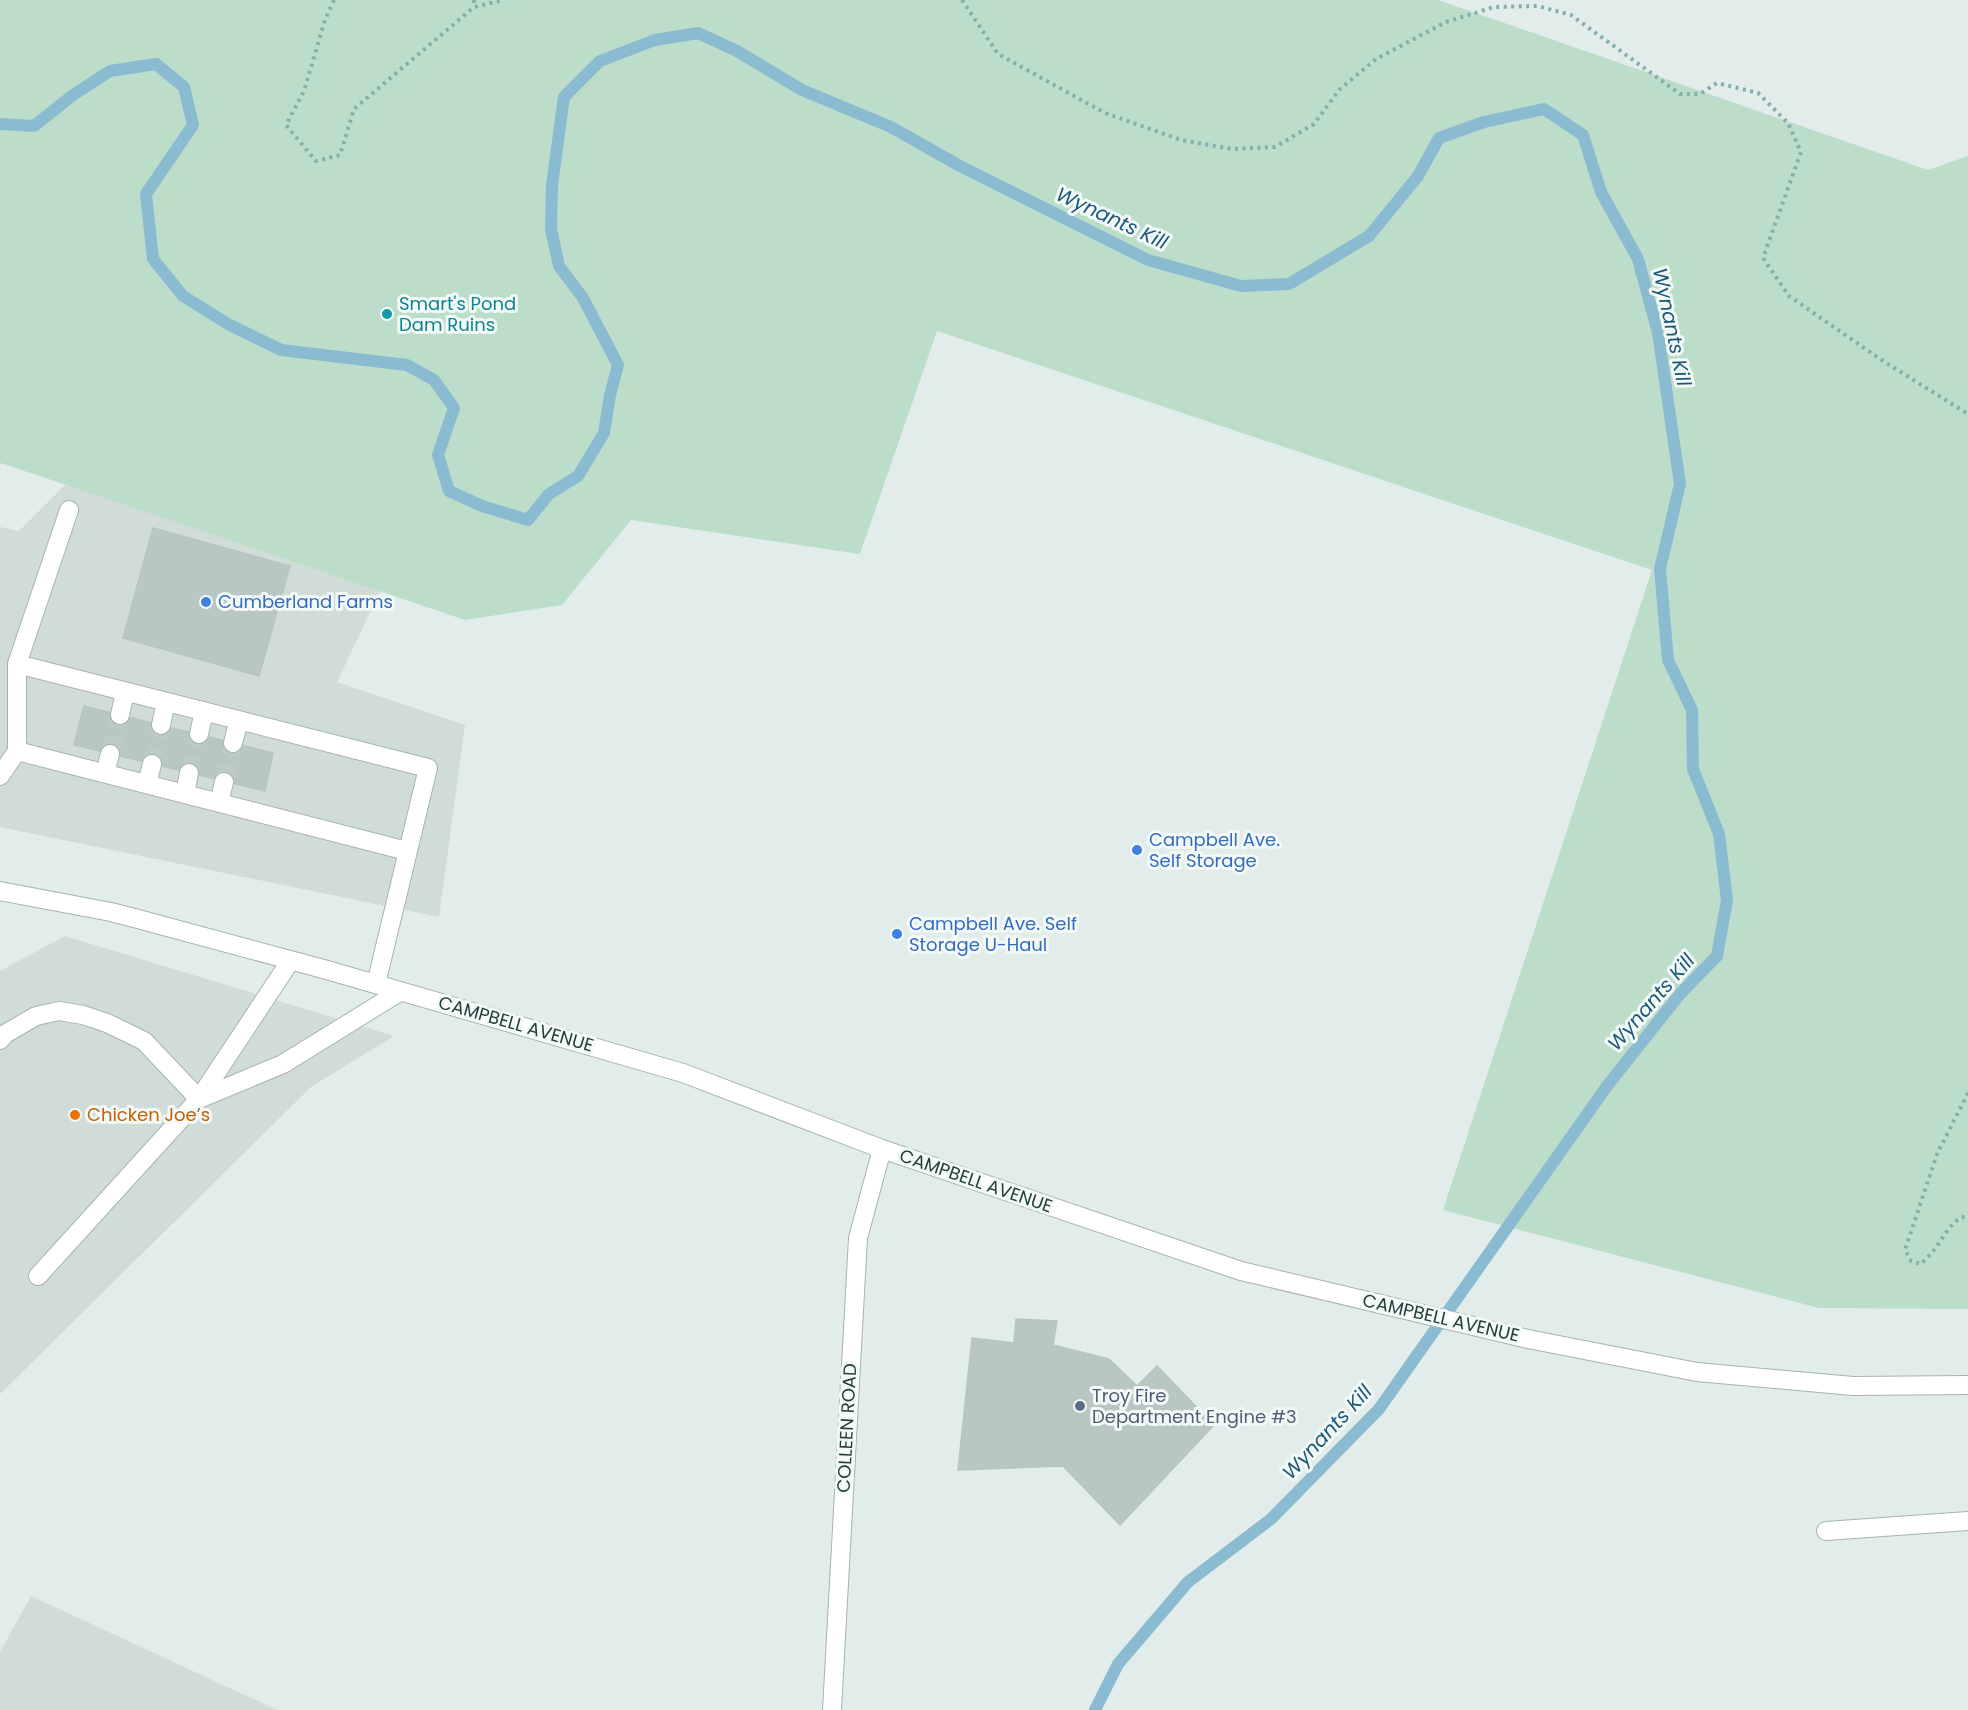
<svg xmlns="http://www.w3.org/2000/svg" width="1968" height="1710" font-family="Poppins,sans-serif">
<rect width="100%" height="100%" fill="#e2ecea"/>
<path fill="#d1dcd9" d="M65,485L319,540L380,591L337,682L465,725L439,917L0,827V527L19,531Z
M65,936L394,1036L311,1087L0,1394V971Z
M31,1596L277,1710H0V1652Z"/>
<path fill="#bbddca" d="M0,0H1438L1928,170L1968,156V1309L1819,1308L1443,1210L1652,570L937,331L860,554L631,520L562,605L465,620L1,463L0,465Z"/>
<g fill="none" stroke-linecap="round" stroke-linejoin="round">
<path stroke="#8bbbd1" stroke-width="12" d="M0,124L34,126L73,95L110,71L156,64L184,87L193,125L146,194L153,259L183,296L228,324L281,350L407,365L434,380L454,408L438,455L449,491L482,506L528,520L549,494L578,476L604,433L610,395L618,365L583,298L559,266L551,229L552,185L564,97L600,61L655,40L698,33L737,51L802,90L891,127L960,166L1148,260L1241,286L1289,284L1369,236L1418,176L1439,138L1484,122L1544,109L1583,135L1601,192L1638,259L1658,333L1680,484L1660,569L1668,660L1692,710L1693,769L1719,834L1727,900L1717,956L1680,994L1607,1086L1379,1409L1271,1519L1188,1582L1118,1664L1095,1710"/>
</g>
<path fill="#b8c7c3" stroke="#b5c6c2" stroke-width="1.5" d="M153,528L290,566L259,676L123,638Z
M84,706L273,753L265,791L74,745Z
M1016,1319L1057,1321L1053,1345L1109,1359L1137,1386L1157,1366L1214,1425L1120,1525L1063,1466L958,1470L972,1338L1014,1343Z"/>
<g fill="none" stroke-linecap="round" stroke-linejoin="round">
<path stroke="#bcc9c7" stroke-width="18" stroke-dasharray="18 9" stroke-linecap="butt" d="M110,754L120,715
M152,764L161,725
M189,773L199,734
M224,782L233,743"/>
<defs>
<path id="minor" d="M17,664L428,768L376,984
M120,715L125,692
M161,725L166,702
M199,734L204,711
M233,743L239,720
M17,751L407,851
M105,773L110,754
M0,776L17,751V664L69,510
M147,784L152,764
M185,794L189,773
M219,803L224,782
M0,891L111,912L138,919L327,970L683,1073L882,1149L1241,1271L1528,1339L1697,1372L1853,1386L1968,1385
M0,1040L5,1034L36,1016L59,1011L83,1015L107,1023L144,1041L199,1099
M199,1099L283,1064L401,991
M38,1276L199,1099L291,960
M1826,1531L1968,1521
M832,1710L858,1238L882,1149"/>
</defs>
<use href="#minor" stroke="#a5b4b2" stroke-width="20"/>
<path stroke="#83b0a9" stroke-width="4" stroke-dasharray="3 4.5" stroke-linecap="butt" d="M334,0L325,20L304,91L286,125L316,161L340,155L354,109L474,7L503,0
M474,0V7
M962,0L998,54L1105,113L1181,140L1232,149L1275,147L1314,124L1339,90L1376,59L1446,22L1494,7L1538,6L1571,15L1680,94H1700L1717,83L1758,93L1788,123L1801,152L1763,258L1789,296L1883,361L1968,414
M1968,1093L1937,1154L1905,1250L1911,1261L1921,1264C1925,1260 1930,1255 1934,1250C1944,1238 1951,1218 1968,1216"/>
<use href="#minor" stroke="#fff" stroke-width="18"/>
</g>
<circle fill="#0f9aa8" stroke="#f3f9f7" stroke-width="2" cx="387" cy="314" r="6"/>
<g fill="#3f7fe0" stroke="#f3f9f7" stroke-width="2">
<circle cx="206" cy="602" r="6"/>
<circle cx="1137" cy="850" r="6"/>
<circle cx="897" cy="934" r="6"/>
</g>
<circle fill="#e8710a" stroke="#f3f9f7" stroke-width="2" cx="75" cy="1115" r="6"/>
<circle fill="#5c6f8a" stroke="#f3f9f7" stroke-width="2" cx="1080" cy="1406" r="6"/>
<g text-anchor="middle" stroke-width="6" stroke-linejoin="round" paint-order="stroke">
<g font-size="18" fill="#0d838f" stroke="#f3f9f7" text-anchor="start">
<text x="399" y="310">Smart's Pond<tspan x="399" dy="21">Dam Ruins</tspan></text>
</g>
<g font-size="18" fill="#366cbe" stroke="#f3f9f7" text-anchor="start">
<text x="218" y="608">Cumberland Farms</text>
<text x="1149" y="846">Campbell Ave.<tspan x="1149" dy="21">Self Storage</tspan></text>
<text x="909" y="930">Campbell Ave. Self<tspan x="909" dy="21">Storage U-Haul</tspan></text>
</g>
<g font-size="18" fill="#223e3b" stroke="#f3f9f7">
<text transform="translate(516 1024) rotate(16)" y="6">CAMPBELL AVENUE</text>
<text transform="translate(976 1181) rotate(19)" y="6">CAMPBELL AVENUE</text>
<text transform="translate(1441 1318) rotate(13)" y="6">CAMPBELL AVENUE</text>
<text transform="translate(847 1428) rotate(-87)" y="6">COLLEEN ROAD</text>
</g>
<g font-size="18" fill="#c56008" stroke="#f3f9f7" text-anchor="start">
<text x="87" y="1121">Chicken Joe’s</text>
</g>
<g font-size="18" fill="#4e5e75" stroke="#f3f9f7" text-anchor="start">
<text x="1092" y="1402">Troy Fire<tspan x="1092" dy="21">Department Engine #3</tspan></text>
</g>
<g font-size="20" font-style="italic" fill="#1d5a79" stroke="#f3f9f7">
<text transform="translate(1112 218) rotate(25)" y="7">Wynants Kill</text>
<text transform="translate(1672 327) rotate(78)" y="7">Wynants Kill</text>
<text transform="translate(1651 1002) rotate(-49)" y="7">Wynants Kill</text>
<text transform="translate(1327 1432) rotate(-47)" y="7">Wynants Kill</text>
</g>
</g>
</svg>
